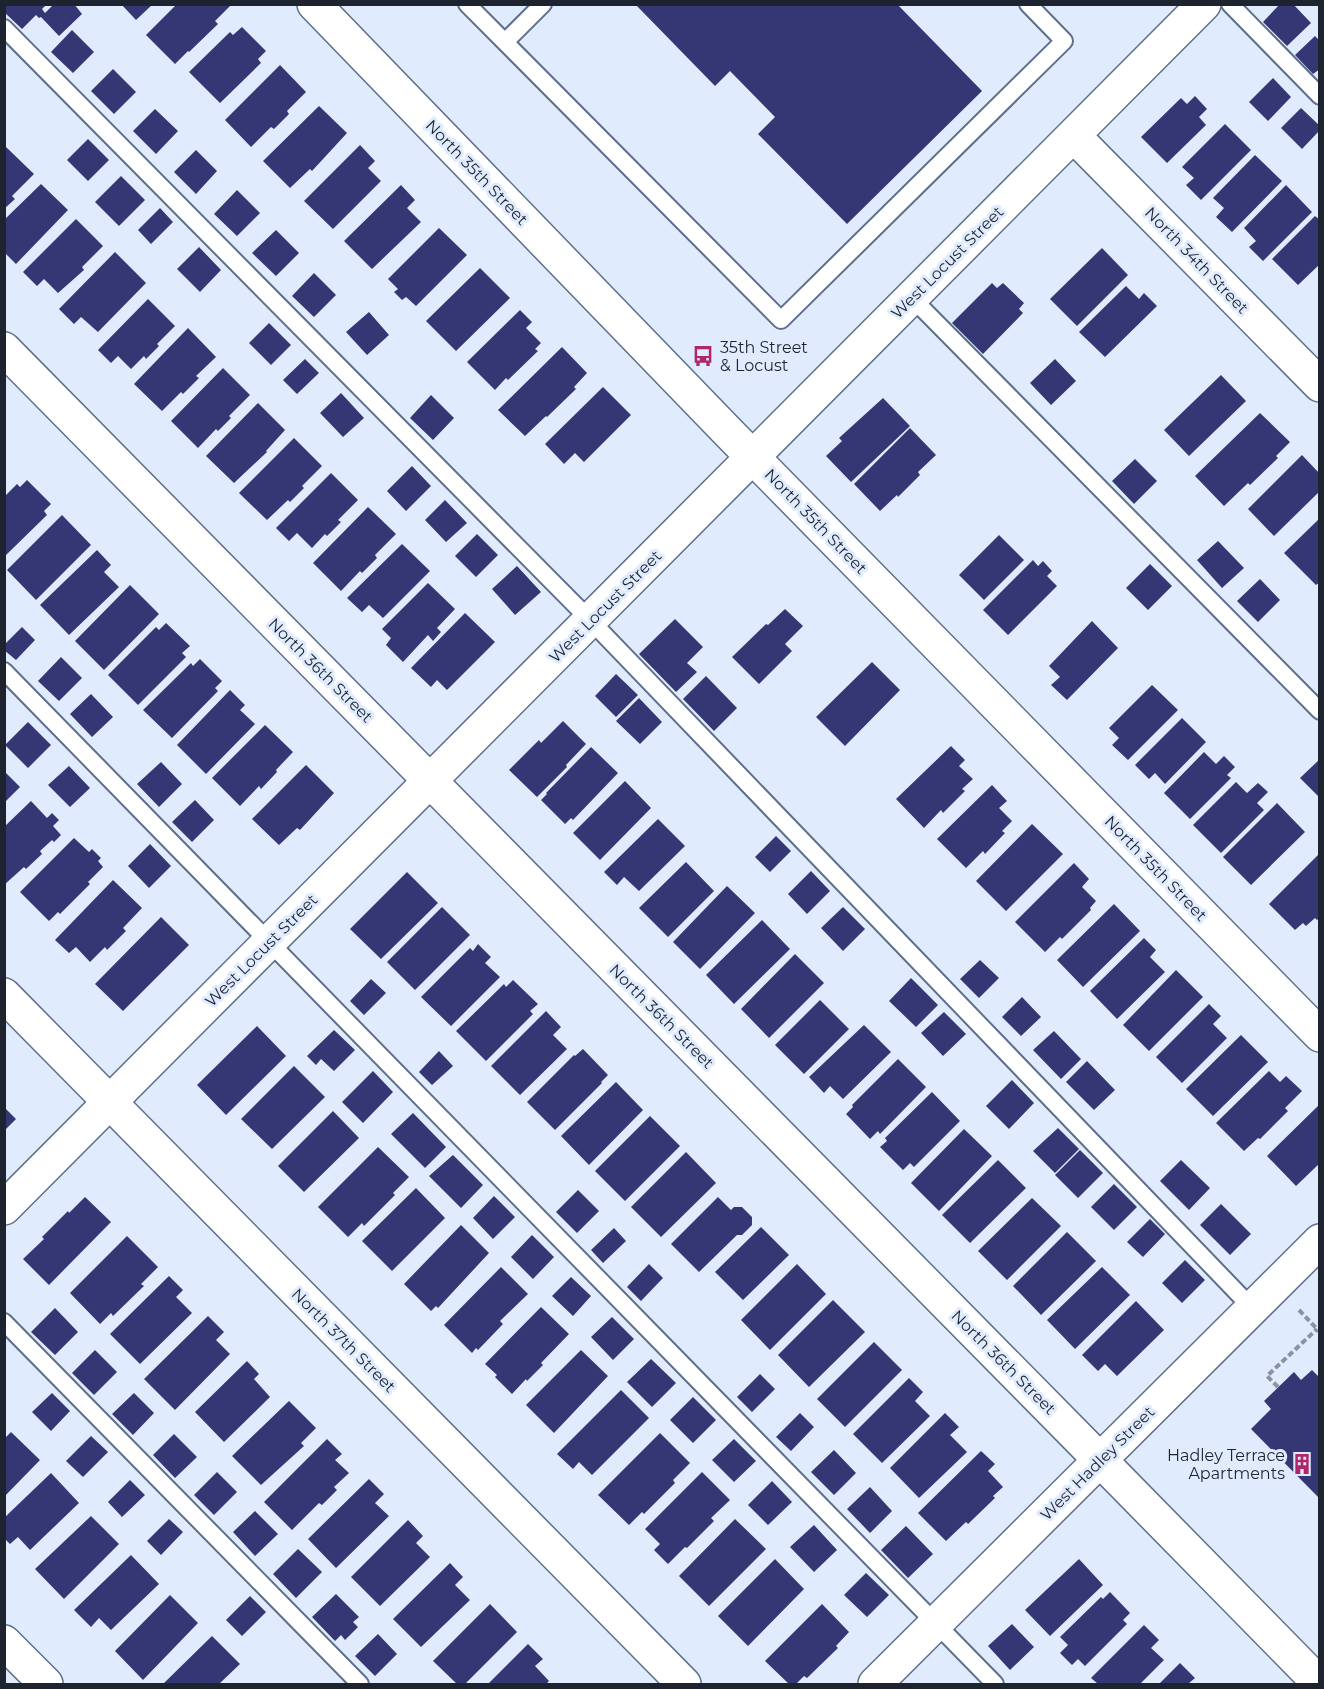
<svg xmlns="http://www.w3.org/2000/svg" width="1324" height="1689" font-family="Montserrat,sans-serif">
<rect width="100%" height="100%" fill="#e0ecfe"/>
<path fill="#353775" d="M4,4H47L42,9L45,13L54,4H74L82,14L59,36L41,17L39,18L36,15L22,29L4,12Z
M121,4H153L136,20Z
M177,4H228L230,6L215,21L218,24L189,52L188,51L175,64L146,35Z
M635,4H897L982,91L847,224L758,134L775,117L730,71L715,86Z
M1280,4H1293L1311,23L1287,46L1263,22Z
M242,27L266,51L258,59L261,63L220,103L189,72L230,32L233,35Z
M72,30L94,52L73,73L51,52Z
M1315,36L1320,41V69L1313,74L1295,55Z
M280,65L306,92L287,111L289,114L274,129L271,127L251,147L225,120Z
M113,69L136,92L114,114L91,91Z
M1273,78L1291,97L1268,121L1249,102Z
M1195,96L1207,109L1199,117L1206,125L1167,163L1141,137L1181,98L1187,104Z
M319,106L347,133L312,171L310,169L290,188L263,161Z
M1301,108L1320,126V130L1302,149L1281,128Z
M155,109L178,131L156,154L133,131Z
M1225,124L1251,150L1201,200L1186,185L1194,178L1182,167Z
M88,139L109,160L88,181L67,160Z
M360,145L375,161L368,168L381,181L333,229L304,201Z
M6,147L34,174L12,196L15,199L4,209V149Z
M196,150L217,171L196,194L174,172Z
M1255,155L1282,181L1232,232L1216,217L1224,208L1213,198Z
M121,176L145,200L119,226L95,202Z
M41,184L68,210L16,264L4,252V220Z
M401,185L415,200L407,208L421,222L372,269L344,241Z
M1286,185L1312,212L1263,261L1249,247L1256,241L1244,228Z
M237,190L260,213L237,236L214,214Z
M160,208L173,222L151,244L138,230Z
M1315,216L1320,220V264L1298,285L1272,259Z
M76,219L103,246L82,267L84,270L58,293L44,279L37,286L23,272Z
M439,228L467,255L416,306L406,297L402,300L394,292L398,289L388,279Z
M276,230L299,253L276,276L252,253Z
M199,247L221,270L200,292L177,269Z
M1102,248L1128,275L1077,326L1050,299Z
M115,252L146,283L98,332L81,317L74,324L59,309Z
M480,268L510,298L456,351L426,321Z
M314,273L336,295L314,317L292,296Z
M992,283L997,288L1003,283L1024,303L1019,309L1023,313L983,354L952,323Z
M1126,286L1139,299L1144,293L1157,306L1105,357L1079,332Z
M148,299L175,326L157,344L159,346L146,359L144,356L131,369L118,356L111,363L98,350Z
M520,310L532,322L526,328L541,343L535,349L538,351L508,380L506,378L495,390L467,362Z
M369,312L389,335L367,355L346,332Z
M269,323L291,345L271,365L249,343Z
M188,328L216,357L196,376L199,378L183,394L181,392L162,411L134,384Z
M562,347L587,373L574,387L576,389L547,417L546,416L525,436L498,410Z
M305,359L319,373L297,394L283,380Z
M1055,359L1076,381L1051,405L1030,383Z
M223,368L250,395L229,416L231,418L218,431L216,429L198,448L171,421Z
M1221,375L1246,401L1189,456L1164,430Z
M603,387L631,415L584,462L575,453L564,464L545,444Z
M341,393L364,418L343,437L320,413Z
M431,395L454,418L433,440L410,418Z
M883,398L910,426L851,482L826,456L842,441L839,438Z
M258,403L285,430L266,451L267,452L234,483L206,456Z
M1260,413L1290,442L1276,456L1278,458L1250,485L1248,483L1224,506L1195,476Z
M910,428L936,455L918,472L920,475L898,497L897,495L880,511L854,484Z
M294,438L322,466L302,486L304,488L290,502L288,500L267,520L239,493Z
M1302,455L1320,474V491L1274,536L1248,509Z
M1135,459L1157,481L1134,504L1112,481Z
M412,466L431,486L406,511L387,491Z
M331,473L358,500L338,520L341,522L327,536L325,534L312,548L297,533L289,541L276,528Z
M27,480L51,504L44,511L47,515L4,557V497L17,484L20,487Z
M445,500L467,523L446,542L425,520Z
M368,507L396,534L375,555L377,558L362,573L360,571L341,591L313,563Z
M62,515L91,545L36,600L7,570Z
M1320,518V582L1316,585L1284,553Z
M477,534L498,555L476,577L455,556Z
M999,535L1024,560L984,600L959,575Z
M1218,541L1244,568L1222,588L1197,560Z
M402,544L430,571L383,618L369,605L362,612L347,598Z
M97,550L111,565L104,572L119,587L69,635L40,605Z
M1033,560L1038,566L1043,561L1052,571L1047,576L1057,586L1008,635L983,610Z
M1150,564L1172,586L1148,610L1126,588Z
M517,566L541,592L515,615L492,589Z
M1260,579L1280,600L1258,622L1237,601Z
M428,583L455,609L437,628L441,632L433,641L428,635L403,662L386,645L391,638L382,629Z
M130,585L159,614L104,670L75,641Z
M785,609L803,626L785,644L792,651L759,684L732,657L766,624L768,625Z
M465,613L495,642L447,690L437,680L431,687L411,668Z
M675,619L703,647L687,663L697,672L676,692L639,654Z
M1092,621L1118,648L1067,700L1051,685L1060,677L1049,666Z
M166,623L190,646L182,653L186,657L138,705L108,675L156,627L159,630Z
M22,627L35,640L16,660L4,650V645Z
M61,657L82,678L59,701L38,681Z
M200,659L222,681L215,688L218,691L172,738L143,710L191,663L193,666Z
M872,662L900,690L845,746L816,717Z
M616,674L638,695L616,717L595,696Z
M706,676L737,708L714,731L683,699Z
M1152,685L1178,710L1128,760L1112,745L1119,738L1109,728Z
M230,690L245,705L240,710L255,724L206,774L177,745Z
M91,694L113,717L92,737L70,714Z
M639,698L662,722L640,744L616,721Z
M1182,718L1206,742L1165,784L1155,773L1149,779L1135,765Z
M563,721L586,744L566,765L567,767L537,797L509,770L539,740L541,743Z
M28,722L51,745L28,768L5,745Z
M265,725L293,752L276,770L277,772L261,789L259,786L240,806L212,778Z
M951,746L965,760L959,766L973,779L962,789L965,791L943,813L941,810L924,828L896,799Z
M591,747L618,773L573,820L571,818L565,824L541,800L547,794L546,793Z
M1204,752L1216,764L1224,756L1235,767L1227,775L1231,778L1190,819L1164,793Z
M1320,759V798L1300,778Z
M161,762L182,784L159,807L137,784Z
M306,765L334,793L300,830L297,828L279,845L252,819Z
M69,766L90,788L70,807L48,785Z
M4,771L20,787L4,803Z
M625,781L651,808L600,860L573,833Z
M1236,782L1247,793L1258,783L1268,792L1257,803L1264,810L1221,853L1193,825Z
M992,785L1007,801L999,808L1012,821L1002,831L1005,833L985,854L983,851L966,868L937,839Z
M195,800L214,820L192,842L172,822Z
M31,801L47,818L52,813L59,820L53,826L61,835L54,842L52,840L40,851L42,854L26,869L24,867L4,885V827Z
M1277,803L1305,832L1251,885L1223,857Z
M658,819L685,846L639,891L624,877L617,885L604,872Z
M1032,824L1063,854L1006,911L976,881Z
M776,836L791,851L770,872L755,857Z
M74,838L89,852L92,849L101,858L98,861L103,867L88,882L90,884L60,914L58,912L49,921L20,892Z
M150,844L171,866L149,888L128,866Z
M1320,853V917L1317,920L1315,918L1306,926L1303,923L1295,930L1269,904Z
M686,862L714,891L668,937L639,908Z
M1074,863L1089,879L1082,887L1096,901L1090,908L1091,910L1062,939L1060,937L1045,952L1015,922Z
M811,871L830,891L807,914L788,894Z
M407,872L438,903L381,959L350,929Z
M113,880L142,908L123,928L126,931L107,950L105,947L90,962L76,947L69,953L55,940Z
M727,886L755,913L700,969L673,942Z
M1114,904L1140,931L1083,987L1057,960Z
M442,907L470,935L415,990L387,962Z
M843,907L865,929L843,951L821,928Z
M161,917L189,945L123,1011L95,984Z
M762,920L790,949L734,1004L706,975Z
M1144,938L1156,950L1150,957L1165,972L1117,1019L1090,991Z
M478,944L491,957L485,963L500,977L451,1026L421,997L470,948L473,951Z
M795,954L824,983L769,1038L741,1009Z
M980,960L999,978L979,998L960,979Z
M1176,970L1203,997L1149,1051L1123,1025Z
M911,978L938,1005L916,1027L889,1001Z
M371,979L386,993L364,1015L350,1001Z
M513,980L538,1004L530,1011L533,1014L486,1061L456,1031L504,984L506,987Z
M1022,997L1041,1017L1021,1036L1002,1017Z
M820,1000L849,1029L804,1074L775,1045Z
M1209,1004L1221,1016L1213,1024L1227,1038L1182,1083L1156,1057Z
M546,1011L561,1027L553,1035L567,1049L520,1095L491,1066Z
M944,1012L966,1034L943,1056L921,1033Z
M864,1025L891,1052L843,1099L830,1086L824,1093L809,1077Z
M257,1026L286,1056L226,1115L197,1085Z
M334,1030L355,1050L334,1071L321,1059L316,1065L307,1056Z
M1054,1031L1081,1059L1061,1079L1033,1050Z
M1241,1035L1268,1062L1213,1116L1186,1089Z
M583,1049L608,1075L601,1082L602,1083L555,1130L527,1102L574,1055L575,1056Z
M439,1051L453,1066L432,1085L419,1072Z
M898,1059L926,1087L880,1134L878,1131L870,1139L846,1114L853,1107L852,1105Z
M1087,1061L1115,1090L1094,1110L1066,1082Z
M294,1066L325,1097L272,1149L241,1119Z
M373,1071L393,1092L363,1123L342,1102Z
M1269,1071L1280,1082L1286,1076L1302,1091L1285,1108L1288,1111L1260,1139L1258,1138L1244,1151L1216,1123Z
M1012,1080L1034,1103L1009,1129L986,1106Z
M616,1082L643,1110L589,1165L561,1136Z
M932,1092L960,1121L914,1167L910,1163L903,1170L880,1147L887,1141L885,1138Z
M1320,1104V1163L1296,1186L1267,1156Z
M4,1107L16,1119L4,1131Z
M333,1111L359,1138L304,1192L278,1166Z
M413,1113L446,1147L425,1168L391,1134Z
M650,1116L680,1146L625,1201L595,1171Z
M1058,1128L1079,1149L1055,1173L1033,1151Z
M964,1129L992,1156L939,1211L911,1183Z
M378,1147L409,1177L393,1193L395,1195L364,1226L362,1223L348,1237L318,1207Z
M1080,1150L1103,1173L1078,1198L1055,1175Z
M686,1152L716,1183L661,1237L631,1207Z
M453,1155L483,1185L461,1208L429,1176Z
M998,1160L1026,1188L970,1243L942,1215Z
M1181,1160L1210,1188L1189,1210L1160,1181Z
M1114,1184L1137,1207L1114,1230L1091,1207Z
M416,1188L445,1218L392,1271L362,1241Z
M578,1190L599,1211L577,1233L556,1212Z
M494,1196L515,1217L493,1239L473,1218Z
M85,1197L111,1222L49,1285L23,1259L44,1239L42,1237L68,1211L69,1213Z
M718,1197L731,1210L734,1207H742L752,1217V1225L742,1235H737L699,1272L671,1244Z
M1032,1198L1061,1226L1007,1280L978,1251Z
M1221,1204L1251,1234L1230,1255L1200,1225Z
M1150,1219L1165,1234L1143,1257L1127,1242Z
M461,1225L489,1253L438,1308L436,1306L431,1311L404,1284Z
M761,1227L789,1255L743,1300L715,1272Z
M614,1228L626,1241L603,1263L591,1250Z
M1067,1232L1096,1261L1041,1315L1013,1286Z
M532,1235L554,1257L533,1279L511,1257Z
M127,1236L158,1267L141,1284L144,1286L113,1316L111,1313L100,1324L70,1293Z
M1185,1260L1205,1280L1182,1303L1162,1283Z
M649,1264L663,1278L641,1301L627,1287Z
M797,1264L826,1294L770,1350L741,1320Z
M501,1267L528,1294L500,1321L503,1324L478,1350L476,1348L472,1353L444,1325Z
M1102,1267L1130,1295L1075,1349L1047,1320Z
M169,1276L183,1290L176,1297L192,1313L140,1364L110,1334Z
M571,1277L591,1296L573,1316L552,1296Z
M833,1300L865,1332L809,1387L778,1355Z
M1136,1301L1164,1330L1117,1376L1105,1364L1098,1371L1082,1355Z
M541,1307L569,1334L541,1363L543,1365L527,1381L526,1379L512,1394L495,1377L497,1375L485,1364Z
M55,1308L78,1332L55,1355L31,1332Z
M208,1316L224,1332L216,1340L230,1354L175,1410L144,1379Z
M612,1317L634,1339L613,1360L591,1337Z
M874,1342L902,1370L845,1427L817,1399Z
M95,1350L117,1372L94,1395L72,1373Z
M581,1350L608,1376L554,1433L526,1405Z
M651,1359L676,1383L652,1407L627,1382Z
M247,1361L259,1374L254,1379L270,1397L224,1442L195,1412Z
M1312,1370L1320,1378V1499L1251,1429L1271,1409L1264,1401L1294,1372L1301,1380Z
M760,1374L775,1389L752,1412L737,1397Z
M909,1378L923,1392L915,1401L930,1416L882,1463L853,1434Z
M621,1390L649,1418L592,1475L579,1462L573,1469L557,1454Z
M52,1393L70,1411L51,1431L32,1412Z
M134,1393L154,1413L133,1435L112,1414Z
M693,1397L716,1420L693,1443L670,1420Z
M289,1401L316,1428L301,1443L304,1446L261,1485L232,1456Z
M800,1413L814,1427L791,1451L776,1437Z
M945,1413L959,1427L950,1435L967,1452L919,1498L890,1468Z
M11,1432L40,1460L4,1497V1439Z
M660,1433L690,1463L673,1480L675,1483L644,1514L642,1512L629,1525L598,1495Z
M174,1434L197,1457L175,1478L153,1455Z
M91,1436L108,1452L83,1477L66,1461Z
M327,1439L342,1454L335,1460L349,1473L334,1487L337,1490L322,1505L319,1503L292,1530L264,1502Z
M734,1439L756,1461L734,1482L712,1460Z
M834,1450L856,1473L834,1495L811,1472Z
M981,1451L995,1464L988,1471L1003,1487L993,1496L995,1498L968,1524L966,1522L946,1541L918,1513Z
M217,1472L237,1492L214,1515L194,1495Z
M702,1472L730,1500L711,1518L714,1521L687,1548L685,1547L668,1564L654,1550L660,1544L645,1529Z
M51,1473L79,1503L30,1550L18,1537L10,1544L4,1538V1518Z
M369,1479L384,1494L375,1503L389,1516L336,1568L308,1539Z
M130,1480L145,1495L122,1517L108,1502Z
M772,1481L792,1502L768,1525L748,1505Z
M870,1487L892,1511L870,1533L847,1509Z
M255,1511L278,1534L255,1556L233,1532Z
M91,1516L119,1544L64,1599L35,1569Z
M169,1519L183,1532L161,1555L147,1541Z
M735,1519L766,1549L709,1606L679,1576Z
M408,1520L423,1536L416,1543L430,1557L380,1606L351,1577Z
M814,1525L837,1550L814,1572L790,1547Z
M906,1526L933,1554L908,1578L881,1550Z
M298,1549L322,1572L296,1598L273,1574Z
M131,1555L159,1584L111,1630L99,1618L91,1627L74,1610Z
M775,1559L804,1589L748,1646L718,1616Z
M1079,1559L1103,1585L1050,1636L1025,1610Z
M450,1563L463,1577L455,1585L470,1600L421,1647L393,1619Z
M866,1573L889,1595L867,1617L844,1595Z
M1110,1592L1130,1613L1123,1620L1127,1624L1085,1666L1078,1659L1072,1665L1060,1653L1068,1645L1060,1637L1101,1597L1103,1599Z
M336,1594L359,1617L353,1622L358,1627L345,1640L341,1635L335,1641L312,1617Z
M170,1595L198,1623L143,1680L115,1651Z
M250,1596L266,1612L242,1636L226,1620Z
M490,1604L517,1632L465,1684H457L433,1661Z
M822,1604L849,1632L836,1646L838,1648L807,1678L804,1676L796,1684H789L765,1661Z
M1012,1624L1034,1647L1010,1670L988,1646Z
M1144,1625L1159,1640L1151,1648L1164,1660L1140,1684H1098L1091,1678Z
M378,1634L397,1654L375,1676L355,1656Z
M212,1636L240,1664L219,1684H163Z
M528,1644L543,1659L535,1666L549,1681L546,1684H488Z
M1180,1663L1195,1678L1188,1684H1159Z"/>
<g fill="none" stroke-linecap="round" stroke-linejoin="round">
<defs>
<path id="lane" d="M467,4L781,320L1064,41L1028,4
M1230,4L1320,96
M4,28L591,621L1252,1308
M505,42L543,4
M911,297L1320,711
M4,671L995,1684
M4,1322L360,1684"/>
<path id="street" d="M1074,136L1320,385
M4,349L1100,1460L1320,1684
M4,995L684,1684
M4,1642L46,1684
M875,1684L1320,1241"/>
<path id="secondary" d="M314,4L728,432L1320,1035
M4,1208L1204,4"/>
</defs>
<use href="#lane" stroke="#5e6f8a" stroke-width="20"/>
<use href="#street" stroke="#5e6f8a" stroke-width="36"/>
<use href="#secondary" stroke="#5e6f8a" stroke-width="36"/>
<path stroke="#8993a2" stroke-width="4" stroke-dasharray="6 3" stroke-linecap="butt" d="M1299,1310L1320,1332
M1278,1387L1267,1376L1317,1329"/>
<use href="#lane" stroke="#fff" stroke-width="16"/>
<use href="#street" stroke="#fff" stroke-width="33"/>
<use href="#secondary" stroke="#fff" stroke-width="33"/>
</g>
<defs>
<symbol id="bus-bare" viewBox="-9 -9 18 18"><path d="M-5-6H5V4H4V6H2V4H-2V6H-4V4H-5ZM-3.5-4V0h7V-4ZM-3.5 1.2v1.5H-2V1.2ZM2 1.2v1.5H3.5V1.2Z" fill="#b02769" stroke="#e0ecfe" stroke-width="2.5" paint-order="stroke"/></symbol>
<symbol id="building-bare" viewBox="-9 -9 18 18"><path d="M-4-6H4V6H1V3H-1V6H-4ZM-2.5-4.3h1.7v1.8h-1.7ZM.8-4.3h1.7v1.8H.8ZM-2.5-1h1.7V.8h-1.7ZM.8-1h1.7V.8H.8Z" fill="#b02769" stroke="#e0ecfe" stroke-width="2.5" paint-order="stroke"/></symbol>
</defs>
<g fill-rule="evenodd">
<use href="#bus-bare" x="688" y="341" width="30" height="30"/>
<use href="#building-bare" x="1287" y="1449" width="30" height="30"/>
</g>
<g text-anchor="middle" stroke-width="6" stroke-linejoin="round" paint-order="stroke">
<g font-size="16" fill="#1d242f" stroke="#e0ecfe">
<text transform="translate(477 172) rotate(46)" y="6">North 35th Street</text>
<text transform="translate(1197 260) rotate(46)" y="6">North 34th Street</text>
<text transform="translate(947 262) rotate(-45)" y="6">West Locust Street</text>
<text transform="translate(816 521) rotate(46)" y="6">North 35th Street</text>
<text transform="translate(605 606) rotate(-45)" y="6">West Locust Street</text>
<text transform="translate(321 670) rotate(45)" y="6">North 36th Street</text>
<text transform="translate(1156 868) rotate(46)" y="6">North 35th Street</text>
<text transform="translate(261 950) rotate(-45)" y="6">West Locust Street</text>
<text transform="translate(662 1016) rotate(45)" y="6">North 36th Street</text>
<text transform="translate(344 1340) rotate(45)" y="6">North 37th Street</text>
<text transform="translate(1004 1362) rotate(45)" y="6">North 36th Street</text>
<text transform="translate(1097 1463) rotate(-45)" y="6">West Hadley Street</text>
</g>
<g font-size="16" fill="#1d242f" stroke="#e0ecfe" text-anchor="start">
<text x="720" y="353">35th Street<tspan x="720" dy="18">&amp; Locust</tspan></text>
<text x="1285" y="1461" text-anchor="end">Hadley Terrace<tspan x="1285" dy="18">Apartments</tspan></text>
</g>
</g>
<rect width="1324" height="1689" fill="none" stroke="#1d242f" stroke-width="12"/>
</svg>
